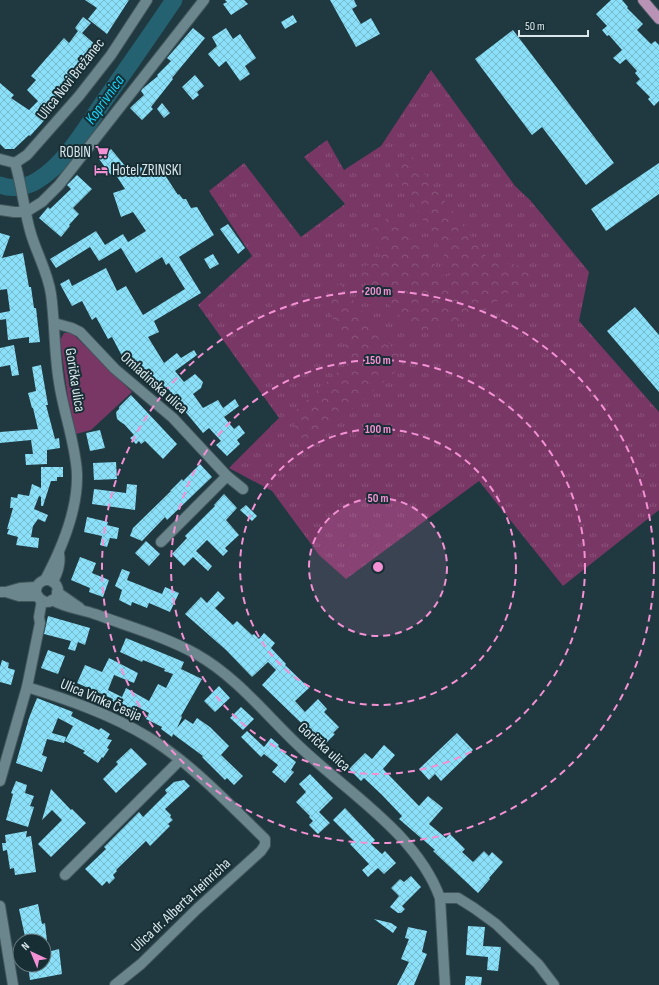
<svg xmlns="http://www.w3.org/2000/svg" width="659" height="985" viewBox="0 0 659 985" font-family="'Sofia Sans Condensed',sans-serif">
	<defs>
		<pattern id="grass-tufts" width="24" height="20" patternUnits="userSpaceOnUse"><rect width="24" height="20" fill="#793766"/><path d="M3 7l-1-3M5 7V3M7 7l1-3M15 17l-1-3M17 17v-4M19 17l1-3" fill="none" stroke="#8b547c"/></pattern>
		<pattern id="forest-crowns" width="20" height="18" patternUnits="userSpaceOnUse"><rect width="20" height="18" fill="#793766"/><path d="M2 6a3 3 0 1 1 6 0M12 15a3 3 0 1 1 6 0" fill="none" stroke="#8b547c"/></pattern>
		<pattern id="building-cross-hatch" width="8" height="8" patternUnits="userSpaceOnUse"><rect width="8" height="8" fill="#89e0f8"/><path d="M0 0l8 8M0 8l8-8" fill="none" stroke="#77bacc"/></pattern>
	</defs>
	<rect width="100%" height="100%" fill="#20383f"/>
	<polygon fill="url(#grass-tufts)" points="431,70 515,186 530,200 589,272 579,321 659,412 659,510 563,586 479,481 346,579 319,555 272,491 229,468 279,418 198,305 252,256 209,191 244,163 301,237 345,204 304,157 327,140 344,170 381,146"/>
	<g fill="url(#forest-crowns)">
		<polygon points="409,153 488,259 539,270 476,317 415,333 355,268 382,262 372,230 395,212 444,278 454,272 390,165"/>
		<polygon points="339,283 405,363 298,456 293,413 351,360 323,296"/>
	</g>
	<polygon fill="#793766" points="64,333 72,333 132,392 91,430 76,434 68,398 60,340"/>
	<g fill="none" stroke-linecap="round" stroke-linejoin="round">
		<path stroke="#246272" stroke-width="17" d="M0,185C11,190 28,187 38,180C66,163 86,127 104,101C128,67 151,34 174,0"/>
	</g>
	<g fill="url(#building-cross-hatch)">
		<polygon points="85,0 129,0 107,34 88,19 97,8"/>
		<polygon points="225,0 244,0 248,4 231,15 223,4 227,2"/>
		<polygon points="330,0 354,0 357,6 352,9 361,24 371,18 380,34 356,47"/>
		<polygon points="611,0 622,0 628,7 627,8 643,24 637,30 651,44 655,41 659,45 659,101 654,106 648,99 650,97 636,83 640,79 635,73 637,71 626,59 620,64 613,58 622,50 609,35 607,36 602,30 607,26 596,14"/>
		<polygon points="293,15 297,22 285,29 281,22"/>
		<polygon points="83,17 91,23 82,33 98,47 49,106 53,110 41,124 30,136 29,135 14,149 5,149 0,144 0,83 14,95 11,98 29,110 38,101 27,90 36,80 31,76 64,38 69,43 78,31 75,28"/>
		<polygon points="193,28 205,38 172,78 173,79 151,107 153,109 142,120 130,108 144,95 141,91 142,89 158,76 157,75 171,61 167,58"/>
		<polygon points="226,28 233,39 240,34 256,58 245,66 250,74 240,81 226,61 219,67 208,54 217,46 212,37"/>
		<polygon points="513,30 614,163 586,185 542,127 532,135 475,59"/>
		<polygon points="195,75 204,86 197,92 199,95 193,100 182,87"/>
		<polygon points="162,103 170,113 164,118 157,109"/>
		<polygon points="111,149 131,173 141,167 146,174 159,166 178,195 179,194 183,199 186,199 191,208 197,207 214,235 179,257 201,293 154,321 159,332 148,337 164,363 177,353 181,358 194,350 197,355 175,371 184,382 195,374 203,382 201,388 193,394 203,408 218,400 223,408 235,399 239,406 224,417 234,429 239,425 245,433 237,440 240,444 227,456 216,445 221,441 209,428 203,433 179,404 167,387 161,392 145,371 139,375 126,354 122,356 112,337 108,339 96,317 92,320 82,301 72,306 60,284 69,279 72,286 106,268 117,291 126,286 143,315 185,289 169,263 166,265 162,257 136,273 121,248 99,261 90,247 56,268 50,259 96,231 105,245 123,234 128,242 146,231 133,212 121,217 113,193 125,189 114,172 111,175 99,159"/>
		<polygon points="659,163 659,194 606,231 591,209"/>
		<polygon points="77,175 92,189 73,208 79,214 69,225 70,226 61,237 39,218 48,207 50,209 71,189 67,185"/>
		<polygon points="228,224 245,248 238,254 220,229"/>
		<polygon points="0,233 10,236 2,258 23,253 29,287 31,287 34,308 36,308 40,342 29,343 29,337 8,340 6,319 0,320 0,313 10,311 7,289 0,290"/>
		<polygon points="213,254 219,264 210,269 204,259"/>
		<polygon points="635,307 659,335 659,392 607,331"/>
		<polygon points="14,345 19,375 12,376 10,365 0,367 0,348"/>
		<polygon points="41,365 48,405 46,405 55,439 59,438 60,448 47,450 47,464 26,465 25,454 33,454 31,440 0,443 0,432 38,429 33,408 32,408 28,393 36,391 32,367"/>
		<polygon points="131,395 177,444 163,459 145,441 141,444 139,441 136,444 130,438 134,435 124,424 122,423 117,419 116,412 119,409 119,407"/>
		<polygon points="100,430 105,448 90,451 86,433"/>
		<polygon points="116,462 117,479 94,480 93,463"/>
		<polygon points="200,464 212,477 167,520 165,517 142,541 130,536 133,528 171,491 170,491 182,479 183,481"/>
		<polygon points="41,467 63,467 63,477 57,477 57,481 51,481 43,506 41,506 41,497 39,496 34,509 48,515 45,522 38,519 33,526 31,537 39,538 38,548 16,545 18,537 7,534 9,529 7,529 13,508 10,508 11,497 17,498 18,494 29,496 32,484 41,488"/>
		<polygon points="127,484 137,485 135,510 92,504 94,489 126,493"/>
		<polygon points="224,494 237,508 226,520 239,535 225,548 228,551 223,556 207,540 196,551 212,566 208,571 193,557 184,566 172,554 187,538 185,536 215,506 214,505"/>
		<polygon points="246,505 257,516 252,521 240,510"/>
		<polygon points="87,517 108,522 107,525 119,528 117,539 110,538 107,547 100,545 102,536 84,532"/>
		<polygon points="146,541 160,554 149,566 135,553"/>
		<polygon points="80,557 96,563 92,573 109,580 103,597 89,592 90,588 71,580"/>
		<polygon points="122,569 130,572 127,580 162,594 165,587 179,593 170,612 149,603 147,608 132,602 131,606 119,600 122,590 115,586"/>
		<polygon points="218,591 225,598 215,608 233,625 237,621 252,635 254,634 259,639 264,633 275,643 271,648 286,664 285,665 309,688 295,701 305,712 318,699 327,709 324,712 339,727 333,733 335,734 324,745 262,685 276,670 268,662 252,677 226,650 185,614 201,597 207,603"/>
		<polygon points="48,616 90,628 85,645 78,642 75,651 68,649 71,641 44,634"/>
		<polygon points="126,638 184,662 181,669 202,679 181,716 182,717 177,728 185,719 193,724 197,718 210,727 229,746 221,755 243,776 234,785 227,778 225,780 202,757 203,756 173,734 172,737 161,729 162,727 146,719 149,713 136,706 133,712 112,701 113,699 77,683 85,665 102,672 109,658 138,673 134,683 114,675 108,690 122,697 126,688 149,701 158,684 166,688 173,674 164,671 165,669 143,660 142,662 120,652"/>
		<polygon points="48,650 65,656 58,674 41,668"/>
		<polygon points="2,660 9,663 8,668 15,670 11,685 0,682 0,667"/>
		<polygon points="219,686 230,698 215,712 204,701"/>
		<polygon points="37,698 73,712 71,716 99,730 101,728 110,734 107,739 112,740 107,748 109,749 103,758 102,757 98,763 83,753 85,751 65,741 73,726 58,718 52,733 66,737 64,743 47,739 42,755 47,757 42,772 16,763 29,718"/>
		<polygon points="241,707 254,719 243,730 230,718"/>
		<polygon points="247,731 264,747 271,738 279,745 278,746 282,751 296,762 291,770 294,772 285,783 272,772 278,765 264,754 261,757 241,737"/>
		<polygon points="457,733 473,750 441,781 435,774 429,780 419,769"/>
		<polygon points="384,745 395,755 383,769 419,806 428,796 443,808 429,824 446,838 450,834 465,849 462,852 473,862 484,851 489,856 492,852 503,862 489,878 490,879 478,893 433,851 435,850 399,819 402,816 382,795 364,778 361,781 349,769 365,753 372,759"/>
		<polygon points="131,748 147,764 116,793 103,779 118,764 116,762"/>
		<polygon points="310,774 333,798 319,812 330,823 318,834 309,825 313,821 309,817 310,816 296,802 306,792 299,784"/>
		<polygon points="184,780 190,786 165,809 171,815 170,817 173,820 168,824 170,826 150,846 146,841 116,870 117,871 113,875 115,878 109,884 107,881 102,886 85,869 106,849 104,847 139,812 143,817 167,793 165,790 174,782"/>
		<polygon points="16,781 27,785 25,793 34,796 30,806 34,807 28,827 6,820 13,794 11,793"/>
		<polygon points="51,789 71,810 72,809 86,823 51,857 38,844 62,820 52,810 42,820"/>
		<polygon points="345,808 375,840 371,844 382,854 385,851 396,863 384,874 378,868 368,877 362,870 369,864 350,844 354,841 333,820"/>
		<polygon points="27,831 26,837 31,836 36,872 15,875 14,868 10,869 7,850 3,851 2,843 6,843 5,835"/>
		<polygon points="411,876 421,887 402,906 405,909 401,913 398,913 390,907 399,896 391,888 400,879 404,882"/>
		<polygon points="38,904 42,924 45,923 47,941 26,941 19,909"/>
		<polygon points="374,919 391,923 397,927 393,933"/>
		<polygon points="468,926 485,927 483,946 501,947 498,971 487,970 488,957 466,955"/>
		<polygon points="408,927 427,931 422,952 427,954 414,985 397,985 409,962 401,959 409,939 405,938"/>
		<polygon points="59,949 62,974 30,980 28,965 44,965 44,953"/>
		<polygon points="466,976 482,977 481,985 465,985"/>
	</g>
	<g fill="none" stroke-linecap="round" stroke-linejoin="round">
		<g stroke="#42575d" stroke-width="12">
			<g id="minor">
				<polyline points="0,159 15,163"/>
				<polyline points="0,210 14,212 26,212 42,202 59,185 204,0"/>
				<polyline points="54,323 72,328 80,332 115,369 173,418 227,476 243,489"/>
				<polyline points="161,542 227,476"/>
				<path d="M45,580C61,550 78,509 77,474C76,445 63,411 59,382C54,353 55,323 51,294C48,273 37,254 31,234C24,211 22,186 15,163L27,155L79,96L111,55L147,0"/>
				<circle cx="47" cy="591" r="11"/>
				<path d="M53,582C57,573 61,564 59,554"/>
				<polyline points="0,592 6,592 19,596 38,596"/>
				<polyline points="6,592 20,588 36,587"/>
				<polyline points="57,592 80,608"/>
				<path d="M52,600C66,608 80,609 95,614C127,626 166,637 196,654C237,677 266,715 299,746C347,792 417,834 440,898L445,985"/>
				<path d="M27,687C69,700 110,714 148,737C192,764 228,803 265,839V845L261,851L197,909L141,964L115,985"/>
				<polyline points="0,781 27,687 40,623 39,617 42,600"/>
				<polyline points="65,875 180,760"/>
				<polyline points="440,898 458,898 474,908 496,924 538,964 554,985"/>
				<polyline points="0,906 13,985"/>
			</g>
		</g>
		<g stroke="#42575d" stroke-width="12">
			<polyline id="major" points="643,0 659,19"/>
		</g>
		<use href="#minor" stroke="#6c868e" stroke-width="10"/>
		<use href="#major" stroke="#b993b6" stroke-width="10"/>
	</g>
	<circle cx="378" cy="567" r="69" fill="#f491d4" fill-opacity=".12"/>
	<g fill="none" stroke="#f491d4" stroke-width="2" stroke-dasharray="7 5">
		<circle cx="378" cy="567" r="69"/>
		<circle cx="378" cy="567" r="138"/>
		<circle cx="378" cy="567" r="207"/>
		<circle cx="378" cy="567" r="276"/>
	</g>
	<defs>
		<g id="supermarket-bare" transform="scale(1.08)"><path d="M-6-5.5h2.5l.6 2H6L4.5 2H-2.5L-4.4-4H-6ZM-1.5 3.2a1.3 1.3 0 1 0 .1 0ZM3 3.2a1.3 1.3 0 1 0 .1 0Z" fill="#f491d4" stroke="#162e34" stroke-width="2.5" paint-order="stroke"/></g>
		<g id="hotel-bare" transform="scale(1.08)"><path d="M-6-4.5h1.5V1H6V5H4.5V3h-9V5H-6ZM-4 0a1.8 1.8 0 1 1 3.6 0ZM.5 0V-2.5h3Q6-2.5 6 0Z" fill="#f491d4" stroke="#162e34" stroke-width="2.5" paint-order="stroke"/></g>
	</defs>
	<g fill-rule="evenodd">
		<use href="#supermarket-bare" x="102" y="152"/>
		<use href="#hotel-bare" x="101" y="170"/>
	</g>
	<g text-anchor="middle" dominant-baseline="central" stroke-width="4" stroke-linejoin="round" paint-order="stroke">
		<g font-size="15" fill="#dae8ec" stroke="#162e34">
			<text transform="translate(71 79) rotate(-52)">Ulica Novi Brežanec</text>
			<text transform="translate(75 380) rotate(81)">Gorička ulica</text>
			<text transform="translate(154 383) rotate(42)">Omladinska ulica</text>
			<text transform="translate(101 700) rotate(23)">Ulica Vinka Česija</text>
			<text transform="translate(324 747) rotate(42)">Gorička ulica</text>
			<text transform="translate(181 905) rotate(-43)">Ulica dr. Alberta Heinricha</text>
		</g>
		<g font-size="15" fill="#dae8ec" stroke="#162e34" text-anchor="end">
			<text x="91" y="152">ROBIN</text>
			<text x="112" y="170" text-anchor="start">Hotel ZRINSKI</text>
		</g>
		<g font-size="16" font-style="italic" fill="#14d4fb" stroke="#162e34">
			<text transform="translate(105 100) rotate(-55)">Koprivnica</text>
		</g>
	</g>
	<circle cx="378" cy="567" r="6" fill="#f491d4" stroke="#162e34" stroke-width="2"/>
	<g font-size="12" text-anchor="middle" font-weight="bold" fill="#f491d4" stroke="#162e34" stroke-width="4" stroke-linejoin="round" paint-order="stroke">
		<text x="378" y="295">200 m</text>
		<text x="378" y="364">150 m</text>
		<text x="378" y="433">100 m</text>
		<text x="378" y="502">50 m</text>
	</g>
	<g transform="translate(32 953) rotate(316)"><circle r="19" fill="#162e34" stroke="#64787e"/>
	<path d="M0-3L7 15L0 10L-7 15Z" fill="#f491d4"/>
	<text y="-6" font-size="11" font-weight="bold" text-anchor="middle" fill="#dae8ec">N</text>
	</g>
	<path d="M519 30v6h69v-6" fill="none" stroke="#dae8ec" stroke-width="2"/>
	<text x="525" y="30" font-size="12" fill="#dae8ec" stroke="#162e34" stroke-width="3" paint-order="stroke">50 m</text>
</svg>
